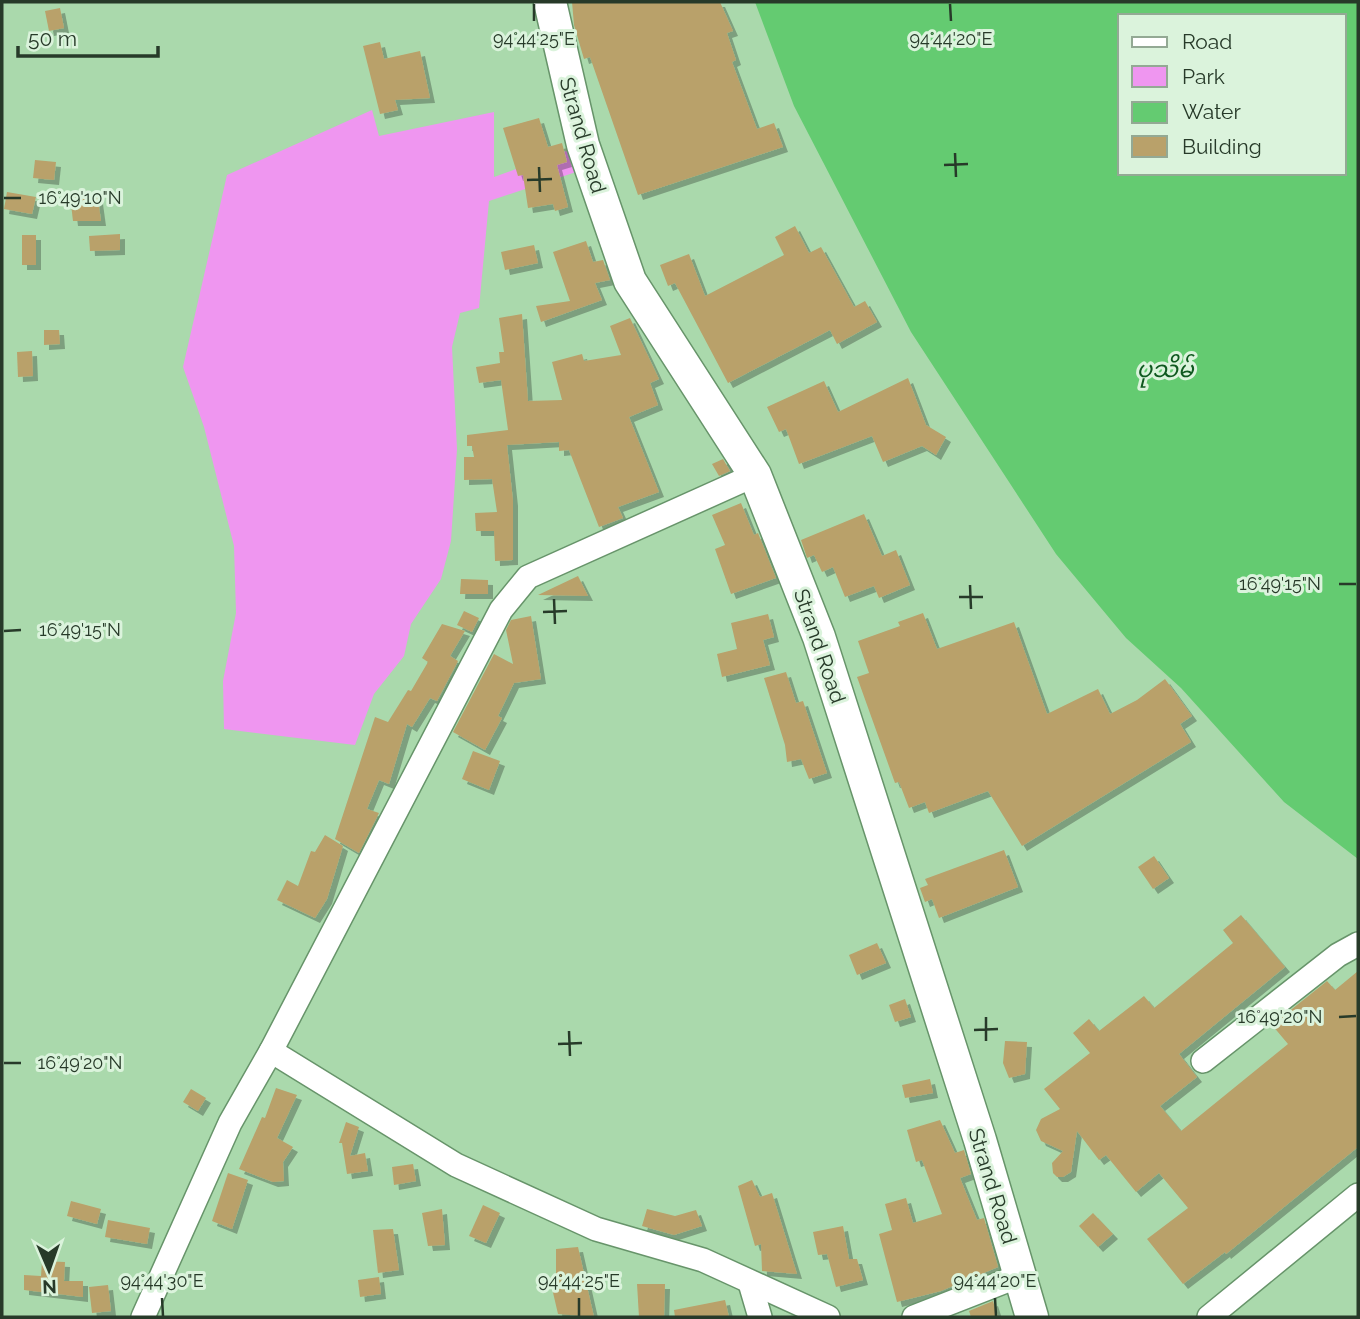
<svg xmlns="http://www.w3.org/2000/svg" width="1360" height="1319" viewBox="0 0 1360 1319" font-family="Raleway,'Noto Sans Myanmar',sans-serif">
	<defs>
		<filter id="shadow"><feDropShadow dx="5" dy="5" stdDeviation="0" flood-color="#0004"/></filter>
	</defs>
	<rect width="100%" height="100%" fill="#aad9ac"/>
	<polygon fill="#ef96f0" points="372,110 379,136 494,112 494,177 583,145 591,167 489,201 479,308 460,313 452,347 457,449 451,541 441,579 411,624 404,656 374,694 355,745 224,729 223,681 236,613 234,546 204,427 183,367 227,175"/>
	<path fill="#64cb71" fill-rule="evenodd" d="M755,2H1358V859L1284,802L1181,688L1126,638L1056,554L911,332L794,106ZM1120,16H1344V173H1120Z"/>
	<g fill="#b9a16a" filter="url(#shadow)">
		<polygon points="572,2 720,2 733,31 727,33 736,60 732,62 757,129 774,123 783,147 638,195 590,57 584,59 574,25"/>
		<polygon points="60,8 64,28 49,31 45,11"/>
		<polygon points="380,42 384,59 420,51 430,98 395,100 398,110 380,114 363,46"/>
		<polygon points="539,118 548,147 562,143 567,162 557,165 568,207 555,211 553,204 528,208 523,175 518,176 503,128"/>
		<polygon points="35,160 56,162 54,180 33,178"/>
		<polygon points="7,192 36,197 32,214 4,209"/>
		<polygon points="97,192 101,221 73,221 70,196"/>
		<polygon points="795,226 809,253 821,247 854,307 865,301 877,322 837,344 830,330 728,383 675,283 668,286 660,265 689,254 705,296 784,255 775,237"/>
		<polygon points="120,234 120,250 90,251 89,236"/>
		<rect x="22" y="235" width="14" height="30"/>
		<polygon points="586,241 593,262 603,260 610,280 595,283 602,300 541,322 536,306 570,301 553,252"/>
		<polygon points="534,245 538,263 505,270 501,252"/>
		<polygon points="522,314 528,401 562,400 552,362 582,354 584,361 621,355 610,326 630,318 659,379 650,383 658,405 629,417 659,492 618,507 623,518 599,527 569,450 559,451 559,442 507,445 513,501 513,560 495,561 494,531 476,531 475,513 497,512 492,479 464,480 464,457 474,457 472,446 467,446 467,435 508,430 501,380 479,383 476,367 500,363 499,352 504,352 499,318"/>
		<polygon points="44,330 59,330 60,344 44,345"/>
		<polygon points="32,351 33,376 18,377 17,352"/>
		<polygon points="908,378 926,425 946,437 936,455 922,446 883,462 872,436 799,464 786,429 779,432 767,407 824,381 838,412"/>
		<polygon points="723,459 730,471 719,476 712,464"/>
		<polygon points="741,503 754,535 758,533 776,578 731,594 715,549 725,545 712,515"/>
		<polygon points="864,514 882,556 896,550 910,585 879,598 874,586 845,597 833,567 822,572 814,555 807,558 801,540"/>
		<polygon points="578,576 588,596 538,595"/>
		<polygon points="461,579 488,580 488,594 460,594"/>
		<polygon points="464,611 479,618 472,632 457,625"/>
		<polygon points="923,613 937,649 1014,622 1047,714 1098,689 1110,714 1137,700 1165,679 1192,716 1180,724 1191,742 1022,846 988,791 929,813 925,802 909,808 899,782 895,783 857,677 869,673 858,641 900,626 898,622"/>
		<polygon points="768,614 774,637 763,640 770,665 722,677 717,654 737,649 731,623"/>
		<polygon points="531,616 541,679 514,683 498,716 502,718 485,750 453,732 494,654 513,664 506,630 511,620"/>
		<polygon points="442,624 465,631 450,656 458,661 437,701 430,698 412,727 407,724 389,784 379,780 367,809 379,813 359,853 335,839 375,717 388,722 408,690 411,691 428,662 422,658"/>
		<polygon points="786,672 796,703 803,701 827,773 809,779 801,759 787,762 785,745 764,678"/>
		<polygon points="473,751 500,761 489,790 462,779"/>
		<polygon points="325,835 343,846 327,899 315,918 277,900 287,880 298,886 311,851 315,852"/>
		<polygon points="1004,850 1018,887 939,918 932,899 925,902 920,888 928,885 925,879"/>
		<polygon points="1154,856 1169,878 1153,889 1138,867"/>
		<polygon points="1241,915 1285,967 1179,1054 1197,1077 1160,1106 1181,1131 1288,1044 1272,1025 1327,981 1335,990 1358,971 1358,1147 1226,1254 1225,1252 1183,1284 1147,1239 1188,1208 1159,1173 1136,1192 1106,1155 1099,1160 1077,1131 1071,1172 1063,1177 1057,1177 1053,1173 1052,1163 1063,1151 1041,1141 1036,1130 1041,1119 1060,1109 1044,1089 1090,1053 1073,1033 1089,1019 1099,1031 1144,996 1154,1008 1233,943 1223,930"/>
		<polygon points="877,943 886,963 857,975 849,955"/>
		<polygon points="905,999 911,1017 895,1022 889,1005"/>
		<polygon points="1005,1041 1027,1042 1025,1074 1009,1078 1003,1063"/>
		<polygon points="930,1079 933,1093 905,1098 902,1085"/>
		<polygon points="276,1088 297,1095 277,1138 293,1147 283,1162 284,1181 273,1182 239,1169 262,1117 265,1118"/>
		<polygon points="191,1089 206,1098 198,1111 183,1102"/>
		<polygon points="940,1120 955,1153 964,1150 971,1174 960,1178 977,1220 984,1218 998,1267 941,1291 897,1302 879,1234 892,1230 885,1204 906,1198 913,1223 942,1214 922,1160 916,1162 907,1130"/>
		<polygon points="346,1122 359,1127 350,1156 365,1153 368,1171 347,1174 342,1143 339,1143"/>
		<polygon points="413,1164 416,1181 394,1185 392,1167"/>
		<polygon points="228,1173 248,1180 232,1229 212,1221"/>
		<polygon points="752,1180 760,1197 772,1193 797,1274 762,1271 761,1244 755,1246 738,1186"/>
		<polygon points="71,1201 101,1209 97,1224 67,1216"/>
		<polygon points="483,1205 500,1213 486,1243 469,1236"/>
		<polygon points="442,1209 445,1245 428,1246 422,1213"/>
		<polygon points="647,1209 675,1216 696,1210 702,1226 674,1235 642,1226"/>
		<polygon points="1093,1213 1113,1234 1098,1247 1079,1226"/>
		<polygon points="108,1220 150,1228 147,1244 105,1237"/>
		<polygon points="843,1226 849,1259 857,1259 863,1280 836,1287 827,1254 818,1255 813,1232"/>
		<polygon points="393,1229 399,1270 378,1273 373,1230"/>
		<polygon points="578,1247 594,1317 558,1314 551,1284 556,1283 556,1249"/>
		<polygon points="42,1261 65,1262 64,1281 83,1281 83,1297 24,1290 24,1275 41,1276"/>
		<polygon points="379,1277 381,1294 360,1297 358,1280"/>
		<polygon points="637,1284 665,1284 664,1317 639,1317"/>
		<polygon points="108,1285 111,1311 92,1313 89,1287"/>
		<polygon points="725,1300 729,1317 675,1317 674,1310"/>
		<polygon points="993,1301 998,1317 971,1317 969,1311"/>
	</g>
	<g fill="none" stroke-linecap="round" stroke-linejoin="round">
		<g stroke="#67946a" stroke-width="26">
			<g id="minor">
				<polyline points="271,1051 456,1165 596,1229 703,1260 828,1317"/>
				<polyline points="1203,1061 1338,955 1358,944"/>
				<polyline points="750,1283 760,1317"/>
				<polyline points="143,1317 230,1123 271,1051 501,610 528,577 755,475"/>
				<polyline points="914,1317 1019,1276"/>
				<polyline points="1209,1317 1358,1195"/>
			</g>
		</g>
		<g stroke="#67946a" stroke-width="35">
			<polyline id="secondary" points="550,2 583,145 630,281 755,475 819,637 980,1140 1032,1317"/>
		</g>
		<use href="#minor" stroke="#fff" stroke-width="23"/>
		<use href="#secondary" stroke="#fff" stroke-width="32"/>
	</g>
	<path fill="none" stroke="#273a29" stroke-width="2.5" d="M534,4V21M950,4L951,21M955,153L956,177M944,165L968,164M539,167L540,192M527,180L552,179M4,198H21M1339,584H1356M970,585L971,609M959,597H983M554,599L555,624M543,612L567,611M4,631L21,630M986,1017V1041M1339,1017L1356,1016M974,1030L998,1029M569,1031L570,1056M558,1044L582,1043M4,1063H21M162,1298L163,1316M579,1298V1316M995,1298L996,1316"/>
	<g text-anchor="middle" dominant-baseline="central" stroke-width="6" stroke-linejoin="round" paint-order="stroke">
		<g font-size="21" fill="#273a29" stroke="#dbf3dc">
			<text transform="translate(583 135) rotate(74)">Strand Road</text>
			<text transform="translate(820 646) rotate(71)">Strand Road</text>
			<text transform="translate(993 1186) rotate(73)">Strand Road</text>
		</g>
		<g font-size="23" font-style="italic" fill="#0f591f" stroke="#dbf3dc">
			<text x="1165" y="368">ပုသိမ်</text>
		</g>
	</g>
	<g font-size="18" text-anchor="middle" fill="#273a29" stroke="#dbf3dc" stroke-width="6" stroke-linejoin="round" paint-order="stroke">
		<text x="534" y="45">94°44'25"E</text>
		<text x="951" y="45">94°44'20"E</text>
		<text x="80" y="204">16°49'10"N</text>
		<text x="1280" y="590">16°49'15"N</text>
		<text x="80" y="636">16°49'15"N</text>
		<text x="1280" y="1023">16°49'20"N</text>
		<text x="80" y="1069">16°49'20"N</text>
		<text x="162" y="1287">94°44'30"E</text>
		<text x="579" y="1287">94°44'25"E</text>
		<text x="995" y="1287">94°44'20"E</text>
	</g>
	<rect width="1360" height="1319" fill="none" stroke="#273a29" stroke-width="7"/>
	<rect x="1118" y="14" width="228" height="161" fill="#dbf3dc" stroke="#93a994" stroke-width="2"/>
	<rect x="1132" y="37" width="35" height="10" fill="#ffffff" stroke="#93a994" stroke-width="2"/>
	<text x="1182" y="49" font-size="21" fill="#273a29">Road</text>
	<rect x="1132" y="66" width="35" height="21" fill="#ef96f0" stroke="#93a994" stroke-width="2"/>
	<text x="1182" y="84" font-size="21" fill="#273a29">Park</text>
	<rect x="1132" y="102" width="35" height="21" fill="#64cb71" stroke="#93a994" stroke-width="2"/>
	<text x="1182" y="119" font-size="21" fill="#273a29">Water</text>
	<rect x="1132" y="136" width="35" height="21" fill="#b9a16a" stroke="#93a994" stroke-width="2"/>
	<text x="1182" y="154" font-size="21" fill="#273a29">Building</text>
	<g transform="translate(49 1270) rotate(178)" stroke="#dbf3dc" stroke-width="5" paint-order="stroke">
	<path d="M0-5L12 26L0 18L-12 26Z" fill="#273a29"/>
	<text y="-10" font-size="19" font-weight="bold" text-anchor="middle" fill="#273a29">N</text>
	</g>
	<path d="M18 46v10h140v-10" fill="none" stroke="#273a29" stroke-width="3.5"/>
	<text x="28" y="46" font-size="21" fill="#273a29" stroke="#dbf3dc" stroke-width="5" paint-order="stroke">50 m</text>
</svg>
